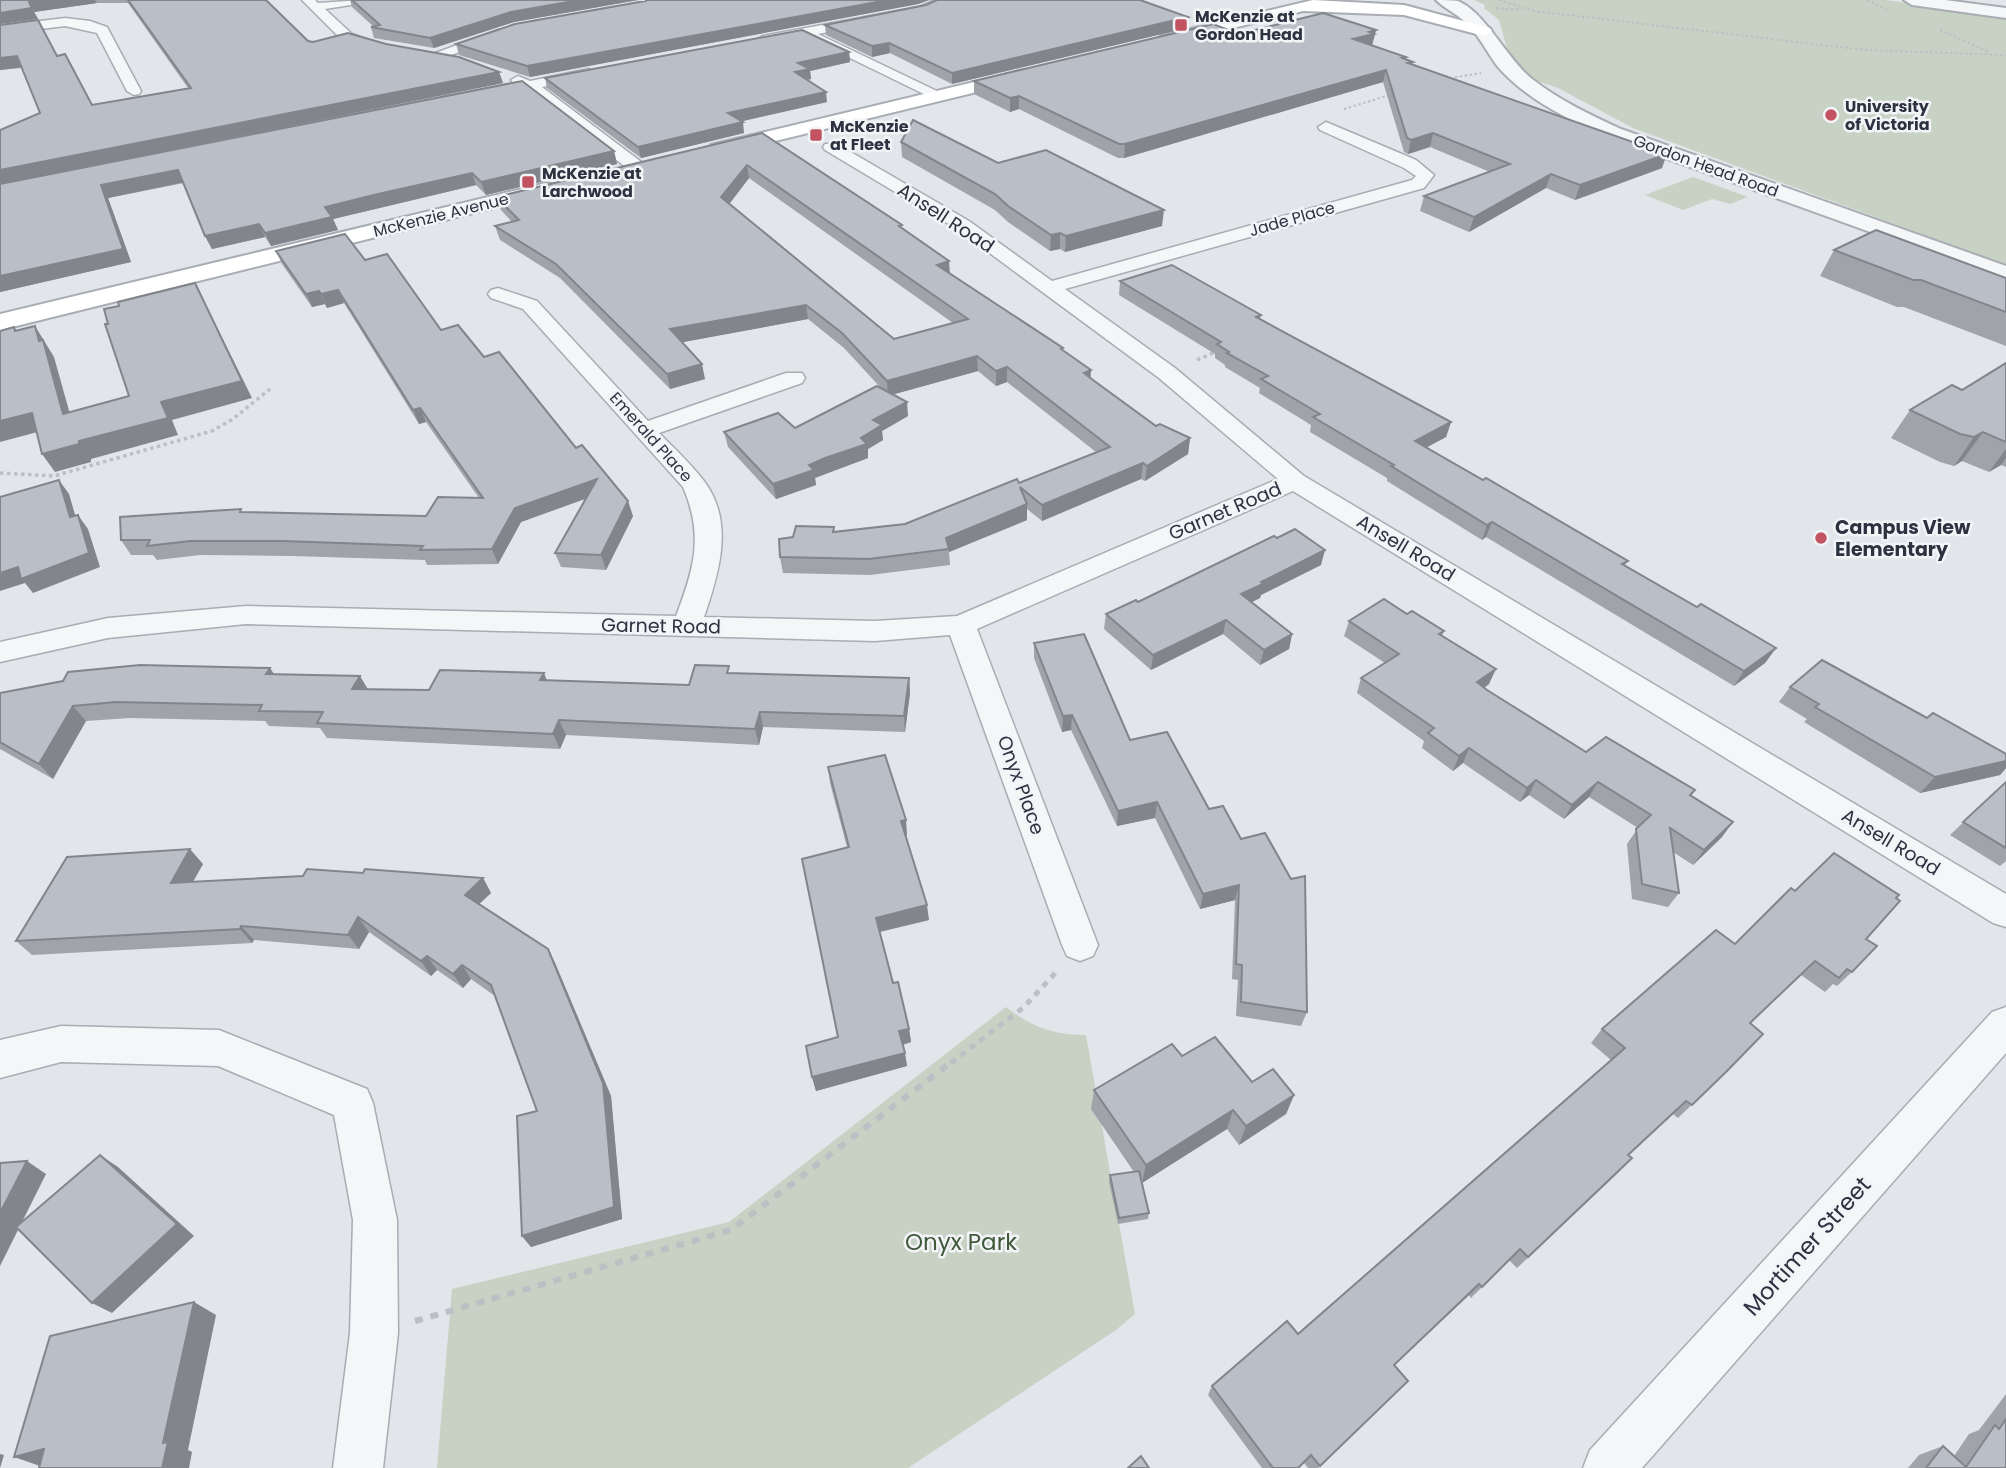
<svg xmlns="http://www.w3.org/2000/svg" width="2006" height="1468" viewBox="0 0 2006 1468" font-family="Poppins,sans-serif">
	<rect width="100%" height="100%" fill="#e2e5e9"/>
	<g fill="#c7d2c4">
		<polygon points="1474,0 1886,0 2006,18 2006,265 1633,128 1558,88 1537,81 1509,55 1499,20 1484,8 1485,5"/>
		<polygon points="1693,177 1748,197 1730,204 1712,199 1683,210 1645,195"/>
		<path d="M1006,1007C1032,1027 1053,1035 1086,1035L1135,1314L1116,1330L908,1468H437L452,1289L729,1222Z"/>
	</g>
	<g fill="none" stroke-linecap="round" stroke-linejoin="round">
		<g stroke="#a8acb3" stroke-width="3">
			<g id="minor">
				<polygon points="302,0 315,0 318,3 363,0 357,4 325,9 352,34 390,48 383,52 342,40"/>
				<polygon points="935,0 952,0 926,13 818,34 941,93 943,96 936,100 805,36 763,44 756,40 763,36 919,7"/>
				<polygon points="65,18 90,21 107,27 141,91 139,94 134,95 127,91 97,33 65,26 0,34 0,26"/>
				<polygon points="498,30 503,31 503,37 442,58 432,58 430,55"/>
				<polygon points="589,69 596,73 594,76 542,87 644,164 646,168 644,172 632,172 526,90 485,98 478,94 480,91 514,84 511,80 518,76 530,81"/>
				<path d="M1326,122L1416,160L1434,175L1424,188L1065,289L1175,368L1304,476L2006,894V927L1993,923L1293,491L977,629L1098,945L1093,956L1080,961L1067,956L1062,945L950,635L875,641L246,624L108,638L0,662V642L108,618L246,606L676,616C694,569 704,536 683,487L523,309L491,298L488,294L491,290L498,288L537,301L648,421L786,373H802L805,378L802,383L659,433C674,448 691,464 704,481C735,522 719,573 704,617L875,621L957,616L1278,479L1159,378L957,229L825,150L823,147L825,144H837L969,221L1052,281L1412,180L1416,176L1404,168L1320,130L1318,127Z"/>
				<polygon points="2006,1007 2006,1053 1642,1468 1583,1468 1590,1450 1992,1012"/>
				<polygon points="61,1026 219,1030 367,1089 373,1103 397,1220 398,1333 383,1468 333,1468 350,1333 353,1220 334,1115 218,1066 61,1062 0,1078 0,1040"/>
			</g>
		</g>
		<g stroke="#a8acb3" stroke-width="4">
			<g id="tertiary">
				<path d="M1436,0C1443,0 1451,0 1458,1C1486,13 1506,58 1532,79C1559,100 1590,115 1621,129L2006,266V281L1607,137C1568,119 1527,100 1498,67C1488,54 1481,39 1470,27C1460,15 1446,10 1436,0Z"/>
				<polygon points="1904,0 1945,0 2006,8 2006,18 1912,5"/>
			</g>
		</g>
		<g stroke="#a8acb3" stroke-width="4">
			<g id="secondary">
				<polygon points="1313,0 1404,5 1490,28 1492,31 1484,36 1404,15 1303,11 1167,44 1159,39 1161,36"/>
				<polygon points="1024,70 1033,75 1030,79 718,155 711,153 708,149 711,145"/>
				<polygon points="547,183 554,185 558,189 554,193 0,330 0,314"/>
			</g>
		</g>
		<g stroke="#bcbfc4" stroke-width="2" stroke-dasharray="2.5 2.5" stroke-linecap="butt">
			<polyline points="1499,0 1534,11 1865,50 2006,55"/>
			<polyline points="1867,0 1889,11"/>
			<polyline points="1496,8 1522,10"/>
			<polyline points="1940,30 1989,52"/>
			<polyline points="1445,79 1481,73"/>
			<polyline points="1344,109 1393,94"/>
		</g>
		<g stroke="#bcbfc4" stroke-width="3.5" stroke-dasharray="3.5 3.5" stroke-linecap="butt">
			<polyline points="1197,360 1218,351"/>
			<polyline points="0,473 54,476 212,431 233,419 270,389"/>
		</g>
		<polyline stroke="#bcbfc4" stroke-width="5" stroke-dasharray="6 6" stroke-linecap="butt" points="951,1063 1024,1007 1058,970"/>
		<polyline stroke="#bcbfc4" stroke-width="6" stroke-dasharray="8 8" stroke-linecap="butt" points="415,1321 731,1230 953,1061"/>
		<use href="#minor" fill="#f4f6f8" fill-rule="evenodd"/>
		<use href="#tertiary" fill="#f4f6f8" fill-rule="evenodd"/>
		<use href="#secondary" fill="#fff" fill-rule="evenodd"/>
	</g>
	<g fill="#a0a3aa" fill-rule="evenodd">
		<polygon points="0,0 266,0 308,41 313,42 348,33 386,44 459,57 499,72 503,83 39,177 522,81 614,151 617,164 486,195 476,185 384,207 333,219 338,230 271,246 265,237 212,249 205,236 184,183 108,198 131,262 0,292 0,130 40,113 22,68 0,70 0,25 38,20 57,56 65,54 92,105 188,88 128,3 97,3 34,12 38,19 0,24"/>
		<polygon points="350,0 638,0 514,22 434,48 374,38 371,27 374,27 352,7"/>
		<polygon points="647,0 929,0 918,4 530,77 459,55 456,44 645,1"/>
		<polygon points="926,5 1187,28 952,84 890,53 872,57 826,35 825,25"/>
		<polygon points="1376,30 1372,45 1406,57 1406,60 1412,65 1662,168 1575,200 1546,188 1469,232 1420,211 1424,196 1490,172 1430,147 1408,154 1404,152 1383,82 1124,158 1118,158 1019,109 1010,112 974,94 974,81 1239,34"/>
		<polygon points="849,52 850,62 810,71 811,79 807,80 827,102 741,121 744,133 641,158 547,88 545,78"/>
		<path d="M762,133L902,228L950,273L1063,351L1091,379L1156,426L1190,438L1188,454L1145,481L1141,479L1042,521L1027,509V520L949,552L950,565L870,575L783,573L780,557L835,532L905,524L1019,483L1096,452L1007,382L996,386L978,371L893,394L908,416L882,431L883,440L868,449V458L828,473L815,478L816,485L776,499L728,447L724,432L795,428L881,388L844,348L808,319L682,342L705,379L670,389L560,278L500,240L495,226L512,222L501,210L496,197ZM749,178L953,323L894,339L729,204Z"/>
		<polygon points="901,142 998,163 1162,226 1065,252 1060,249 1050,251 1008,222 995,210 902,157"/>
		<polygon points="1834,250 2006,278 2006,346 1904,307 1897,307 1820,276"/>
		<polygon points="276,251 365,260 441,330 484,357 576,448 633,516 606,570 561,567 555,553 585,499 521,522 498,564 427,565 425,560 291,556 200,555 157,560 153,555 131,555 121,540 243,512 426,516 479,498 426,422 419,424 344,303 327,308 325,304 312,307 282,264"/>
		<polygon points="1120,281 1261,315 1260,320 1451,422 1446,437 1426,447 1628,561 1625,565 1697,607 1776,648 1765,663 1734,686 1486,537 1482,540 1387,481 1387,478 1310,432 1311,425 1259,393 1260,388 1225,367 1225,365 1215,358 1215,354 1119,295"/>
		<polygon points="2006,363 2006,467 2001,465 1989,472 1962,461 1954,466 1940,462 1891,438 1910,410 1962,390"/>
		<polygon points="1277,538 1321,565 1261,595 1260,598 1252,602 1292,634 1289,649 1260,665 1223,634 1151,670 1104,629 1106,614 1138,602"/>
		<polygon points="1407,614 1444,631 1442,636 1489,684 1484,688 1586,752 1695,790 1691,796 1722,837 1693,865 1673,852 1679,893 1668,907 1632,899 1627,844 1638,828 1589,797 1564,819 1529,795 1520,802 1463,763 1453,771 1422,748 1424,741 1357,693 1361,678 1385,663 1344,636 1349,621"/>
		<polygon points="1034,643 1130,740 1167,732 1307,1012 1301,1026 1236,1016 1238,980 1232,979 1235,900 1200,909 1155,818 1117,826 1071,730 1062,732 1034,658"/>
		<polygon points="270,668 273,674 367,689 429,690 547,681 689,685 731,673 909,678 910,693 905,732 763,727 759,745 566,735 560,749 327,738 320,728 269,726 265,721 129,718 86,721 53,779 0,749 0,693"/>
		<polygon points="1790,687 1927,718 2006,754 2006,768 2000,775 1920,793 1804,722 1807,719 1779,702"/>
		<polygon points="828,767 907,835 906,835 929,920 880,932 893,983 909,1029 911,1042 903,1045 907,1066 816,1091 812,1077 838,1037 847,847 830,783"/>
		<polygon points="2006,782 2006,861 2000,866 1950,835"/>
		<polygon points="203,864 193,882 363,873 483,878 491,893 479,904 548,949 555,963 611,1096 622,1219 531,1247 522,1236 537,1111 495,996 471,979 463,988 437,970 431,976 369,932 359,949 254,940 252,943 32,955 16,941"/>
		<polygon points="1795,891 1896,898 1866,939 1852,972 1837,986 1833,984 1825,992 1801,975 1750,1023 1727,1071 1678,1118 1673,1114 1629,1155 1620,1171 1517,1268 1509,1260 1471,1298 1469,1295 1394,1365 1408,1381 1318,1468 1308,1468 1304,1463 1299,1468 1262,1468 1208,1395 1212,1386 1298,1334 1611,1060 1591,1043 1602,1029 1735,944"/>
		<polygon points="1182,1056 1252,1082 1294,1095 1286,1114 1239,1145 1227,1129 1142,1183 1149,1213 1148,1219 1118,1224 1109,1182 1110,1175 1134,1172 1091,1109 1094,1090"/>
		<polygon points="2006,1394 2006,1468 1908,1468 1919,1455 1943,1446 1954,1456 1969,1434 1979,1430"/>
	</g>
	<g fill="#82858b">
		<polygon points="42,0 95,0 97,3 34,12 29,2"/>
		<polygon points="580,0 638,0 514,22 434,48 430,38 511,12"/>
		<polygon points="888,0 929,0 918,4 530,77 527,66"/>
		<polygon points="32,8 38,19 0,24 0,13"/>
		<polygon points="1188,17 1187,28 952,84 952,73"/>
		<polygon points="1376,30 1372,46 1353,39 1369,32"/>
		<polygon points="889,43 890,53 872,57 872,46"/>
		<polygon points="849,52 850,62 810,71 811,79 797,82 795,72 798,63"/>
		<polygon points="17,56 23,67 0,70 0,58"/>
		<polygon points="1386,70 1383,82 1124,158 1125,144"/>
		<polygon points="499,72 503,83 0,184 0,170"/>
		<polygon points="826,92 827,102 730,124 728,113"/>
		<polygon points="1019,96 1019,109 1010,112 1010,98"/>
		<polygon points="743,122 744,133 641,158 638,147"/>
		<polygon points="1433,133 1430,147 1408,154 1411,140"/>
		<polygon points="614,151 617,164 486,195 481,182"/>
		<polygon points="1667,154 1662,168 1575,200 1580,185"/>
		<polygon points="747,165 749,178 724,211 721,197"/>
		<polygon points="178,170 185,182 108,198 131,262 0,292 0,276 101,185"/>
		<polygon points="472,173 476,185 333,219 338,230 271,246 265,233 325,207"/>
		<polygon points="1551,174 1546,188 1469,232 1474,217"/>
		<polygon points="1164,210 1162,226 1065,252 1066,236"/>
		<polygon points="259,224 265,237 212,249 205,236"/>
		<polygon points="1060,233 1060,249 1050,251 1051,235"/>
		<polygon points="949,261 950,275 937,265"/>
		<polygon points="195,283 252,398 172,420 178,435 91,459 91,462 55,472 42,454 161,402"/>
		<polygon points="338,290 344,303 327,308 321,294"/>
		<polygon points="319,291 325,304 312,307 306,294"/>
		<polygon points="806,305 808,319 673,344 670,329"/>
		<polygon points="35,326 54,357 75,432 63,414"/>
		<polygon points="977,356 978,371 888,396 887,381"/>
		<polygon points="702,364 705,379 670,389 667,374"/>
		<polygon points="1007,367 1007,382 996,386 996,371"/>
		<polygon points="1091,370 1090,385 1084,373"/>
		<polygon points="907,402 908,416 882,431 883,440 868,449 868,458 828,473 815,478 816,485 776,499 773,484 861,438 873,420"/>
		<polygon points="420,408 426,422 419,424 413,410"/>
		<polygon points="32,413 45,430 0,442 0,421"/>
		<polygon points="1451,422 1446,437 1411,456 1415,441"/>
		<polygon points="1983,432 1962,461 1954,466 1974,437"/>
		<polygon points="1190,438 1188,454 1145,481 1147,466"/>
		<polygon points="2006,449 2006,458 2001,465 1989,472"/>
		<polygon points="1143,463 1141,479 1042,521 1042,505"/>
		<polygon points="597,479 601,493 521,522 498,564 492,549 515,508"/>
		<polygon points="59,480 69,494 80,532 70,517"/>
		<polygon points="628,501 633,516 606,570 601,555"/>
		<polygon points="1027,504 1027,520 949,552 946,538"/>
		<polygon points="78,515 88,529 100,567 33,593 25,583 0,591 0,573"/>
		<polygon points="1492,522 1486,537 1482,540 1487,525"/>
		<polygon points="1325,550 1321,565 1261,595 1260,598 1238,609 1241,594 1261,582"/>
		<polygon points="1226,620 1223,634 1151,670 1153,655"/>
		<polygon points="1292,634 1289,649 1260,665 1264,650"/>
		<polygon points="1776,648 1765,663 1734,686 1744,671"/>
		<polygon points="270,668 280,683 266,674"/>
		<polygon points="1496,669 1489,684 1471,697 1477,682"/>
		<polygon points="544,673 550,688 540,680"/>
		<polygon points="360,676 369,691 352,689"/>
		<polygon points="909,678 910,693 905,732 904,716"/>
		<polygon points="73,706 86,721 53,779 39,764"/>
		<polygon points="760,712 763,727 759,745 755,729"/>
		<polygon points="1072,715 1071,730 1062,732 1063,716"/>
		<polygon points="559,720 566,735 560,749 553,734"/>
		<polygon points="1469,748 1463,763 1453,771 1459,756"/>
		<polygon points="2006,761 2006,768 2000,775 1920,793 1935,777"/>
		<polygon points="1536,780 1529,795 1520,802 1527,788"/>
		<polygon points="1598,782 1589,797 1564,819 1572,805"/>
		<polygon points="1157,802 1155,818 1117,826 1118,811"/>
		<polygon points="906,820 907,835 903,836 901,821"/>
		<polygon points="1733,822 1722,837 1693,865 1704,850"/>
		<polygon points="190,849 203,864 184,897 171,883"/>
		<polygon points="483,878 491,893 474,909 465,895"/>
		<polygon points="1239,885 1235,900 1200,909 1203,894"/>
		<polygon points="927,905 929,920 878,932 876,918"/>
		<polygon points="358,917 369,932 359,949 348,935"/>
		<polygon points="241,926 254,940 252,943 240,929"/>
		<polygon points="548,949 555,963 611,1096 622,1219 531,1247 522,1236 614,1207"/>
		<polygon points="427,956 437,970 431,976 421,961"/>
		<polygon points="462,965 471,979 463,988 453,974"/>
		<polygon points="909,1029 911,1042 901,1045 899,1031"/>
		<polygon points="905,1053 907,1066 816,1091 812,1077"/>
		<polygon points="1294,1095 1286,1114 1239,1145 1246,1126"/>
		<polygon points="1233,1110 1227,1129 1142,1183 1146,1165"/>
		<polygon points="100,1155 118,1167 194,1236 112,1313 92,1303"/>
		<polygon points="27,1161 46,1174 0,1266 0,1213"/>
		<polygon points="1479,1284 1469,1295 1385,1374 1394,1365"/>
		<polygon points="194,1302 216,1315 188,1450 192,1452 189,1468 162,1468 163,1443"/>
		<polygon points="44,1449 43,1467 14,1457"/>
		<polygon points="0,1454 4,1455 0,1468"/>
	</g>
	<g fill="#babec6" stroke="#82858b" stroke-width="2" fill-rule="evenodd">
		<polygon points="0,0 42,0 29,2 32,8 0,13"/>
		<polygon points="128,0 266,0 308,41 313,42 348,33 386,44 459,57 499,72 0,170 0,130 40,113 17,56 0,58 0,25 38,20 57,56 65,54 92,105 191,88"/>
		<polygon points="352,0 580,0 511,12 430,38 371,27 380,25"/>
		<polygon points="647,0 888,0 527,66 456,44 515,24 645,1"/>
		<polygon points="937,0 1140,0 1188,17 952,73 889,43 872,46 825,25 926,5"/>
		<polygon points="1323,13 1376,30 1369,32 1374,34 1353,39 1406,57 1402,58 1413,62 1408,63 1667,154 1580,185 1551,174 1474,217 1424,196 1510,164 1433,133 1411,140 1407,138 1386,70 1125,144 1119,144 1019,96 1010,98 974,81 1213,24 1239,34"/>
		<polygon points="802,30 849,52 798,63 810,69 795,72 826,92 728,113 743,122 638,147 545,78"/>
		<polygon points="522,81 614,151 481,182 472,173 378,194 325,207 332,217 265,233 259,224 205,236 178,170 101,185 123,249 0,276 0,184"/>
		<polygon points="913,120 998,163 1046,150 1164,210 1066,236 1060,233 1051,235 1008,206 995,194 901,142"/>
		<path d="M762,133L902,225L899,226L949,261L937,265L1063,348L1061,349L1091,370L1084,373L1093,380L1156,426L1160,424L1190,438L1147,466L1143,463L1042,505L1020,487L1027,504L946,538L949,549L869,559L780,557L779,539L793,537L796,526L834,527L833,532L905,524L1017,479L1019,483L1110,447L1007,367L996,371L977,356L887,381L842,333L806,305L670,329L702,364L667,374L556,264L495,226L519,220L496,197ZM747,165L968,319L894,339L721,197Z"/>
		<polygon points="1876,230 2006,278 2006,312 1921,280 1913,280 1834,250"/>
		<polygon points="345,234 365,260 387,254 441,330 458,325 484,357 499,352 576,448 582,445 628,501 601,555 555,553 597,479 515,508 492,549 420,550 423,546 283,541 190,541 147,546 150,540 121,540 120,517 241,509 240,512 426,516 438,497 483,498 420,408 413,410 338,290 321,294 319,291 306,294 276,251"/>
		<polygon points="1172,265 1261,315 1256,317 1451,422 1415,441 1483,480 1486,478 1628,561 1622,564 1697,607 1701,604 1776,648 1744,671 1492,522 1487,525 1391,466 1394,465 1313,417 1320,414 1261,379 1268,376 1227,353 1229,352 1217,344 1221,342 1120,281"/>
		<polygon points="195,283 242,381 161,402 168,418 79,441 79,444 42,454 32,413 0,421 0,331 14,327 15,331 35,326 39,341 43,340 63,414 129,396 105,324 108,324 104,309 119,306 118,302"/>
		<polygon points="2006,363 2006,442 1983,432 1974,437 1960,434 1910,410 1952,385 1962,390"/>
		<polygon points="877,386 907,402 873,420 882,425 861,438 867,444 825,458 809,465 814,470 773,484 724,432 778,413 795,428"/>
		<polygon points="59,480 70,517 78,515 89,553 21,579 18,567 0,573 0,497"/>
		<polygon points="1295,529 1325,550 1261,582 1263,584 1241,594 1292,634 1264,650 1226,620 1153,655 1106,614 1136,600 1138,602 1274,536 1277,538"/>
		<polygon points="1384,599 1407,614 1412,611 1444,631 1439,634 1496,669 1477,682 1487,690 1586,752 1606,737 1695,790 1690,795 1733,822 1704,850 1670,828 1679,893 1642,884 1636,829 1651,815 1598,782 1572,805 1536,780 1527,788 1469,748 1459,756 1428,733 1434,728 1361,678 1399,654 1349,621"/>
		<polygon points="1084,634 1130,740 1167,732 1209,809 1223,806 1241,839 1265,833 1291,879 1305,876 1307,1012 1241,1002 1242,965 1236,964 1239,885 1203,894 1157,802 1118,811 1072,715 1063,716 1034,643"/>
		<polygon points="1822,660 1927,718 1933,713 2006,754 2006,761 1935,777 1815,707 1819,704 1790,687"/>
		<polygon points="140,665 270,668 266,674 360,676 352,689 429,690 440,670 544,673 540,680 689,685 695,665 729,666 727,673 909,678 904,716 760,712 755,729 559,720 553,734 317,723 323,712 259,711 262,705 116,702 73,706 39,764 0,742 0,693 63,681 68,672"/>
		<polygon points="885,755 906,820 901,821 927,905 876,918 893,983 898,982 909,1029 899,1031 905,1053 812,1077 806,1046 838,1037 802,859 849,847 828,767"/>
		<polygon points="2006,782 2006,848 1963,822"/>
		<polygon points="190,849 171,883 303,876 307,869 363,873 365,869 483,878 465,895 548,949 603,1083 614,1207 522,1236 517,1116 537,1111 491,985 462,965 453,974 427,956 421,961 358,917 348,935 241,926 240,929 16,941 67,857"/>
		<polygon points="1834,853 1899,895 1896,898 1900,901 1866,939 1877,946 1852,972 1847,969 1839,978 1815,961 1750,1023 1763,1034 1727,1071 1692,1105 1686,1101 1628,1155 1632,1158 1528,1257 1520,1249 1482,1287 1479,1284 1394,1365 1408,1381 1320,1466 1311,1455 1298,1468 1273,1468 1212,1386 1287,1321 1298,1334 1625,1048 1602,1029 1716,930 1735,944 1791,888 1795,891"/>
		<polygon points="1215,1037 1252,1082 1273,1069 1294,1095 1246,1126 1233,1110 1146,1165 1094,1090 1172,1044 1182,1056"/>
		<polygon points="100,1155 177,1224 92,1303 16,1227"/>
		<polygon points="27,1161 0,1213 0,1163"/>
		<polygon points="1139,1171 1149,1213 1119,1218 1110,1175"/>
		<polygon points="194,1302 163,1443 168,1442 162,1468 39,1468 44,1449 14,1457 50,1336"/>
		<polygon points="2006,1419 2006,1468 1926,1468 1943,1446 1966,1467 1995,1425 1999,1429"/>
		<polygon points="1141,1456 1149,1468 1128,1468"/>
	</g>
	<g fill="#c35360" stroke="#f2f4f7" stroke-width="2.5">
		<rect x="1174" y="18" width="14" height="14" rx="3.5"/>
		<circle cx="1831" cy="115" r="7"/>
		<rect x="809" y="128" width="14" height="14" rx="3.5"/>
		<rect x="521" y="175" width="14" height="14" rx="3.5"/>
		<circle cx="1821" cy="538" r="7"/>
	</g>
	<g text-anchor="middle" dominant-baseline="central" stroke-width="5" stroke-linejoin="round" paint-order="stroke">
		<g font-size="16" font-weight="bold" fill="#2c3240" stroke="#f2f4f7" text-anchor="start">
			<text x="1195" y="16">McKenzie at<tspan x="1195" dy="18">Gordon Head</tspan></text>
			<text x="1845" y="106">University<tspan x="1845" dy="18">of Victoria</tspan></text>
			<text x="830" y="126">McKenzie<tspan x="830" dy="18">at Fleet</tspan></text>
			<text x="542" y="173">McKenzie at<tspan x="542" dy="18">Larchwood</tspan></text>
		</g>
		<g font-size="16" fill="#2c3240" stroke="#f2f4f7">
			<text transform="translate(1706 166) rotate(20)">Gordon Head Road</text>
			<text transform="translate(441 215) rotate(-14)">McKenzie Avenue</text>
			<text transform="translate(1292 219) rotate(-16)">Jade Place</text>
			<text transform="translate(651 437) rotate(48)">Emerald Place</text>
		</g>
		<g font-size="19" fill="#2c3240" stroke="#f2f4f7">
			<text transform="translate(946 218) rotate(33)">Ansell Road</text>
			<text transform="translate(1225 511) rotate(-23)">Garnet Road</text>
			<text transform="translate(1406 548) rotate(31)">Ansell Road</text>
			<text transform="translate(661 626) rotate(1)">Garnet Road</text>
			<text transform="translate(1021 785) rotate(70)">Onyx Place</text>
			<text transform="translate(1891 842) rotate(31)">Ansell Road</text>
		</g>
		<g font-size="19" font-weight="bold" fill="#2c3240" stroke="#f2f4f7" text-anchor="start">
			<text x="1835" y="527">Campus View<tspan x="1835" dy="22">Elementary</tspan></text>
		</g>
		<g font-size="23" fill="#3f5a3a" stroke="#f2f4f7">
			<text x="961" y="1242">Onyx Park</text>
		</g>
		<g font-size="23" fill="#2c3240" stroke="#f2f4f7">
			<text transform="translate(1807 1246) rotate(-48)">Mortimer Street</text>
		</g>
	</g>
</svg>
